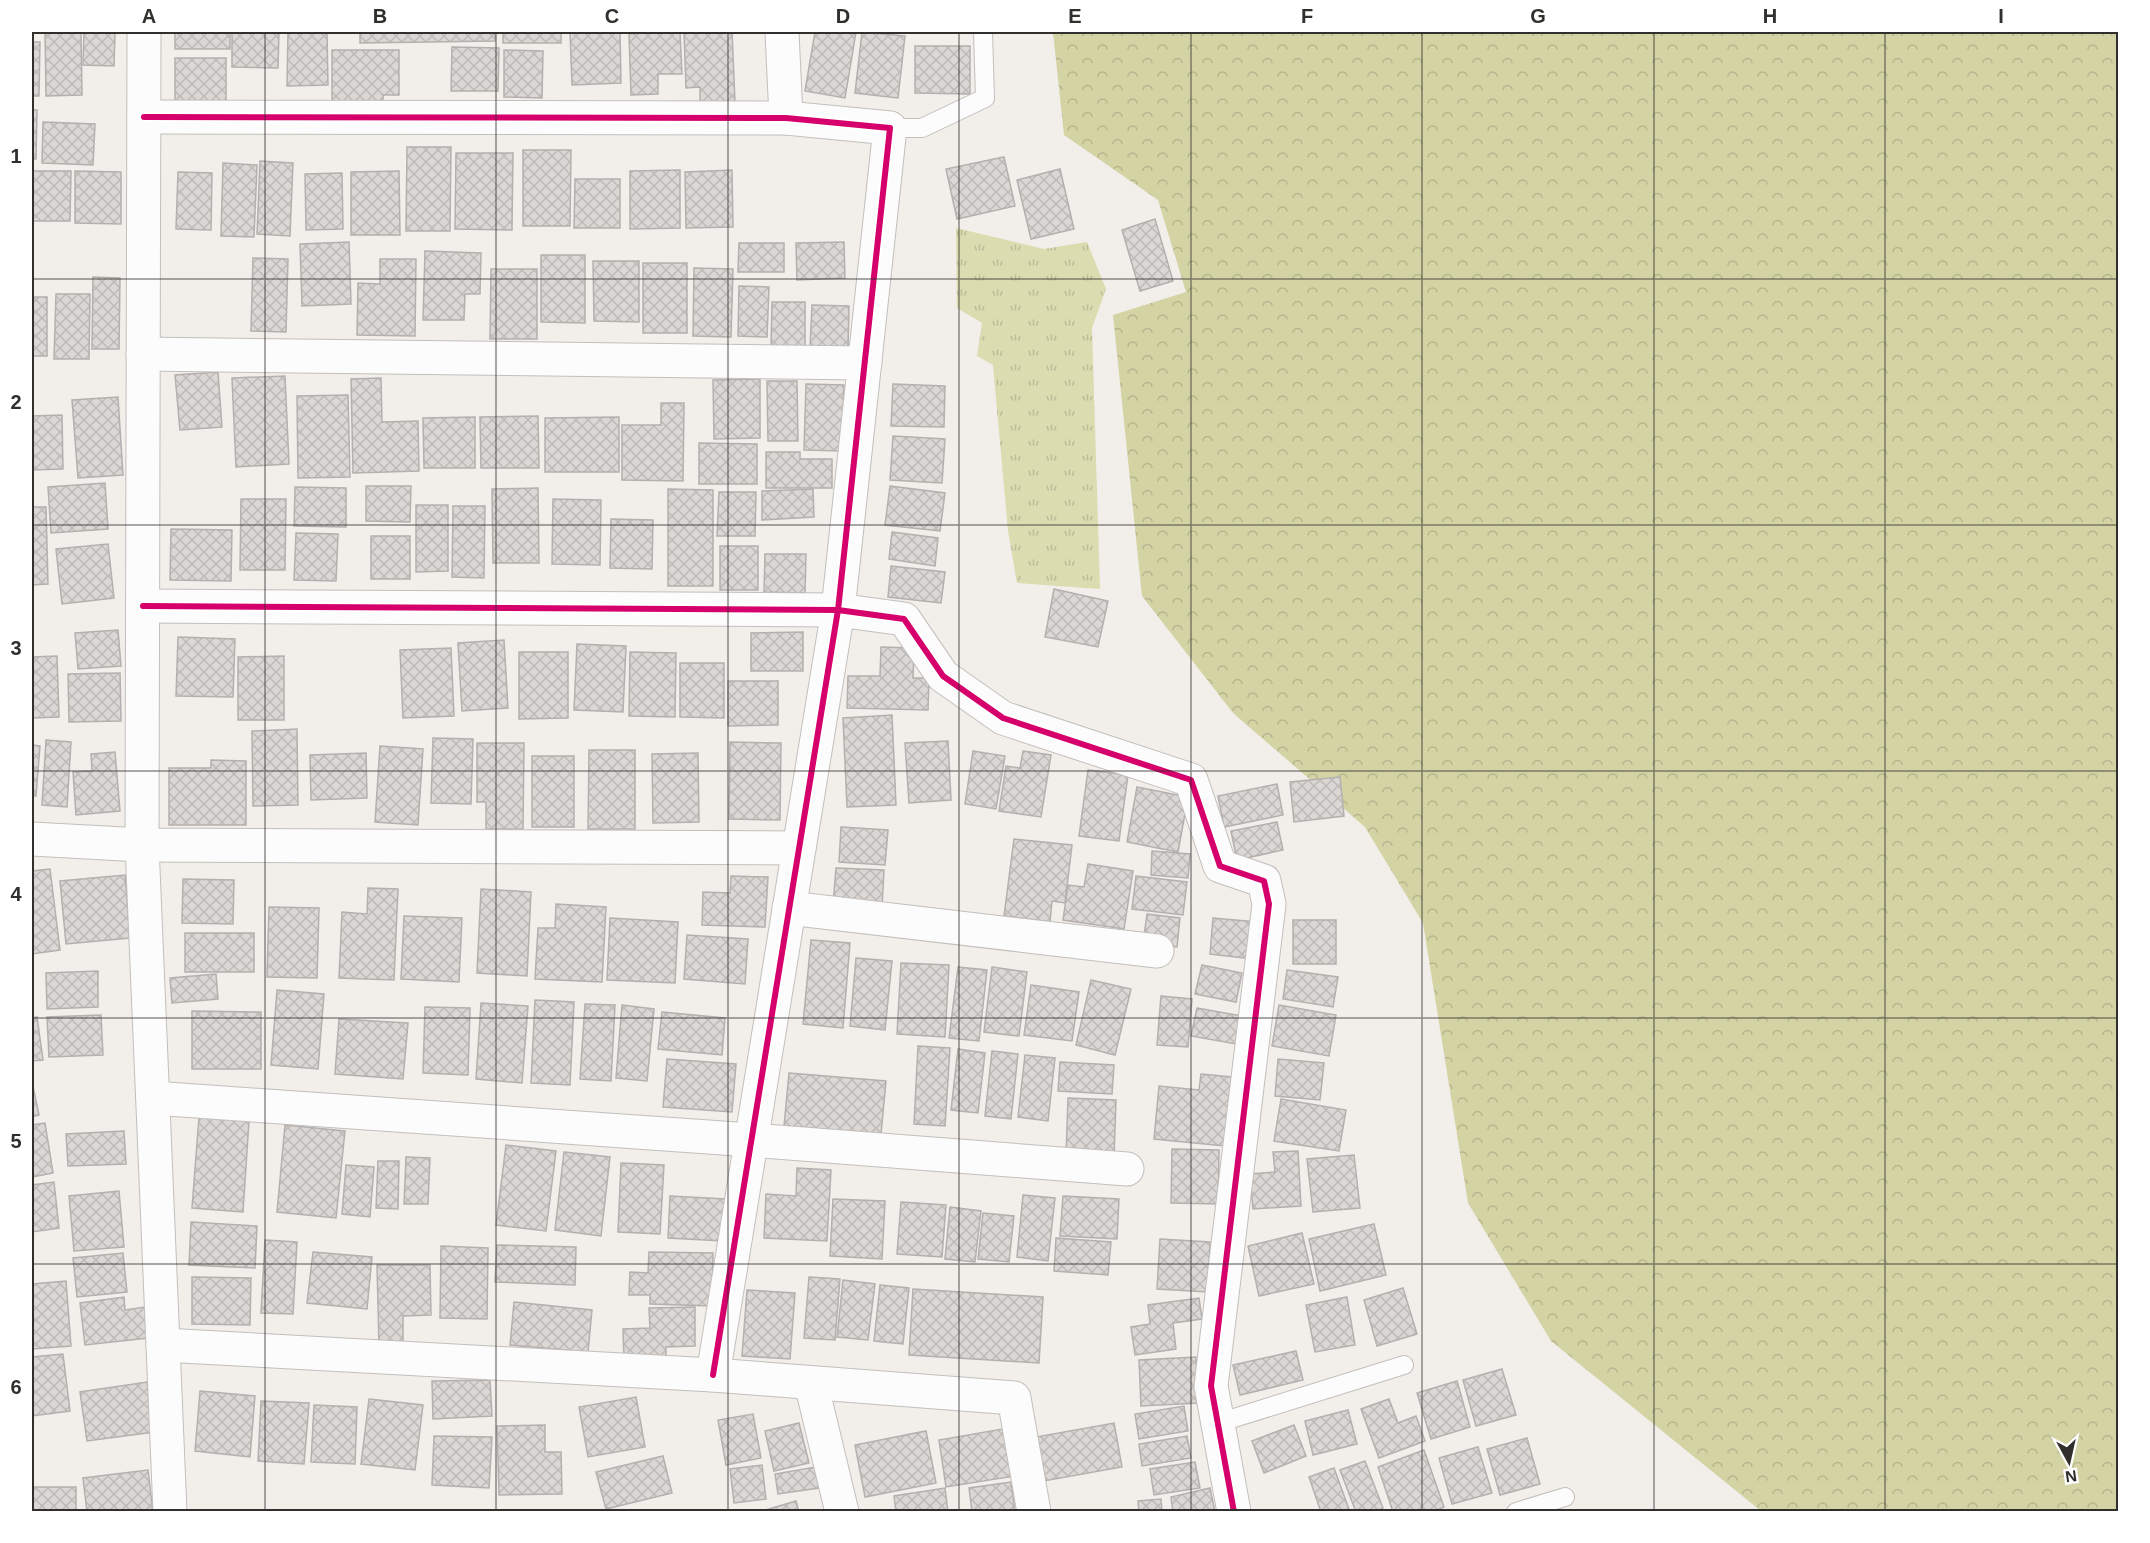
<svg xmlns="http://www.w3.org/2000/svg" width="2150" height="1543" viewBox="0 0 2150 1543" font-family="Helvetica,sans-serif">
	<defs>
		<pattern id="forest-crowns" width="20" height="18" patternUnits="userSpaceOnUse" patternTransform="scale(1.5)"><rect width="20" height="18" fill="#d3d3a4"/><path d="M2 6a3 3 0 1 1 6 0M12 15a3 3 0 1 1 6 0" fill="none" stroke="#b6b58d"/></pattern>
		<pattern id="park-tufts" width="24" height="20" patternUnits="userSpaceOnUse" patternTransform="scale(1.5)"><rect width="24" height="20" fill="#dbdcb0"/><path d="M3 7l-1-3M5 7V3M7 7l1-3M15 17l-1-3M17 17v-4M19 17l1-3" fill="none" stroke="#bcbd98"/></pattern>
		<pattern id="building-cross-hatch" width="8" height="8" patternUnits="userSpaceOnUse" patternTransform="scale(1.5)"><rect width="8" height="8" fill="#dad7d5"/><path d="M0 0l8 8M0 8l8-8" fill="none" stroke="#bcb9b7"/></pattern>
	</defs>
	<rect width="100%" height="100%" fill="#f2eeea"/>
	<polygon fill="url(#forest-crowns)" points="1053,32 2118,32 2118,1511 1761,1511 1551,1341 1468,1203 1423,923 1365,827 1233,713 1142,596 1113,315 1186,292 1158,200 1064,135"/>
	<polygon fill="url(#park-tufts)" points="956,228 1044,249 1087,242 1106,289 1092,328 1100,589 1017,583 1008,531 993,365 977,356 982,323 957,308"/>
	<g fill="url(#building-cross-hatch)" stroke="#b3b0af" stroke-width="1.5">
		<polygon points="45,32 81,32 82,95 46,96"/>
		<polygon points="84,32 115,32 114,66 83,65"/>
		<rect x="175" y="32" width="55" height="17"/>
		<polygon points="232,32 279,32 278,68 232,67"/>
		<polygon points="288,32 327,32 328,85 287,86"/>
		<polygon points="360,32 495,32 495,41 360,43"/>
		<rect x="503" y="32" width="58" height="11"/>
		<polygon points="570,32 620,32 621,83 572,85"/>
		<polygon points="654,32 680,32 682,74 658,74 658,94 631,95 629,34"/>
		<polygon points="684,32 732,32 735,102 700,104 700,87 686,88"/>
		<polygon points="815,32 856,32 845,98 805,91"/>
		<polygon points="862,32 905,36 898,98 855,93"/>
		<polygon points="32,42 40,42 39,96 32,96"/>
		<polygon points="915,46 970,46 970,94 915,93"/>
		<polygon points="452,47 499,48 498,91 451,91"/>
		<polygon points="332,50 399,50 399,95 383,95 383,104 332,105"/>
		<polygon points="504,50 543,51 542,98 504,97"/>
		<rect x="175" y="58" width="51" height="45"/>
		<polygon points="32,110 37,110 36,159 32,159"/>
		<polygon points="43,122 95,124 93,165 42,163"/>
		<polygon points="407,147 451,147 450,231 406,231"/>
		<polygon points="523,150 571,150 570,226 523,226"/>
		<polygon points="456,153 513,153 512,230 455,229"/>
		<polygon points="1004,157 1015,206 957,219 946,169"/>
		<polygon points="260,161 293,163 290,236 257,234"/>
		<polygon points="223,163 257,165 254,237 221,236"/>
		<polygon points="1060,169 1074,229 1031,239 1017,180"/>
		<polygon points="680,170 680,228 630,229 630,171"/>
		<polygon points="732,170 733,227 686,228 685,172"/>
		<polygon points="32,171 71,171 70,221 32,221"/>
		<polygon points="75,171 121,172 121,224 75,223"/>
		<polygon points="399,171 400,235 351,235 351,172"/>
		<polygon points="178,172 212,173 211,230 176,229"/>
		<polygon points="342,173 343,229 306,230 305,174"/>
		<polygon points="575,179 620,179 620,228 574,228"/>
		<polygon points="1155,219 1173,281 1140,291 1122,230"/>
		<polygon points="349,242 351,304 302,306 300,244"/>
		<polygon points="844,242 845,278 797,280 796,243"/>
		<polygon points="739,243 784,243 784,272 738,272"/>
		<polygon points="425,251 481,253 480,294 465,294 464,320 423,320"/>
		<polygon points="541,255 585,255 585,323 541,322"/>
		<polygon points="253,258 288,259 286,332 251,331"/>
		<polygon points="380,259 416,259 415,336 357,335 358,283 380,284"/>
		<polygon points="593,261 639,261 639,322 594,321"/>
		<rect x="643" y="263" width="44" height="70"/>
		<polygon points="694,268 733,269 731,337 693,336"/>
		<polygon points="491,269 537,269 537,339 490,339"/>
		<polygon points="93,277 120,278 119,349 92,349"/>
		<polygon points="739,286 769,287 767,337 738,336"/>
		<polygon points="56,294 90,294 89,359 54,359"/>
		<rect x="32" y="297" width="15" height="59"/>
		<polygon points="772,302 805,302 805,349 771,348"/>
		<polygon points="812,305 849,306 848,349 810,348"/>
		<polygon points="218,372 222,427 180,430 175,375"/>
		<polygon points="285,376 289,464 236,467 232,378"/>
		<polygon points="381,378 382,422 418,421 419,471 353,473 351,379"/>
		<polygon points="760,379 760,438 714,439 713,380"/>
		<polygon points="767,381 797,381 798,441 768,441"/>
		<polygon points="806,384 844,385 842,451 804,450"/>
		<polygon points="893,384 945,386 944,427 891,426"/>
		<polygon points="348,395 350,477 298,478 297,396"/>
		<polygon points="118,397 123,475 78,478 72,400"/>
		<polygon points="661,403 684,403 683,481 622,480 622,425 661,425"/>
		<polygon points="62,415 63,469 32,470 32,416"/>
		<polygon points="538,416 539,468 481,468 480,417"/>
		<polygon points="475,417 475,468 424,468 423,418"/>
		<polygon points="619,417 619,472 545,472 545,418"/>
		<polygon points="893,436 945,439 942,483 890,480"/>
		<polygon points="699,443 757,444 757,484 699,484"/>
		<polygon points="766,452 800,452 800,459 832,459 832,488 766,488"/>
		<polygon points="105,483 108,529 51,533 48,487"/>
		<polygon points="366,486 411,486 410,522 366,521"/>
		<polygon points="890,486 945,493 940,531 885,525"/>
		<polygon points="295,487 346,488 346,527 294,526"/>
		<polygon points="538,488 539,563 493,563 492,489"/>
		<polygon points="668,489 713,490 713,586 668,586"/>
		<polygon points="813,489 814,517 762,520 762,491"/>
		<polygon points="719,492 756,492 755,536 717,536"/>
		<polygon points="241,499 286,499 285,570 240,570"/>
		<polygon points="553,499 601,500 600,565 552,564"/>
		<polygon points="416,505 448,505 448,571 416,572"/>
		<polygon points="453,506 485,506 484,578 452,577"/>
		<polygon points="32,507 46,507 48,584 32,585"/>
		<polygon points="611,519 653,520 652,569 610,568"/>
		<polygon points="171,529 232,530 231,581 170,580"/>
		<polygon points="892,532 938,538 935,566 889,559"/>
		<polygon points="296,533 338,534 336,581 294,580"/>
		<rect x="371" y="536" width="39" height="43"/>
		<polygon points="108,544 114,598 62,604 56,549"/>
		<rect x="720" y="546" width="38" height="44"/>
		<polygon points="765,554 806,554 805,593 764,592"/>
		<polygon points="891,566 945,572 941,603 888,597"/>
		<polygon points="1054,589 1108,601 1098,647 1045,637"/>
		<polygon points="118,630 121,666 78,669 75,633"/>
		<polygon points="803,632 803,671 751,671 751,633"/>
		<polygon points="178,637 235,639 233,697 176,696"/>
		<polygon points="504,640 508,708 462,711 458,643"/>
		<polygon points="577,644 626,646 623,712 574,710"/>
		<polygon points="881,647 914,648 913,678 929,678 928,710 847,708 848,676 880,676"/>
		<polygon points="451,648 454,716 403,718 400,650"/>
		<polygon points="519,652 568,652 568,718 519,719"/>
		<polygon points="630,652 676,653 675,717 629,716"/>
		<polygon points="57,656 59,717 32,718 32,657"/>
		<polygon points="284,656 284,720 238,720 238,657"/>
		<polygon points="680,663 724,663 724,718 680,717"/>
		<polygon points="120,673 121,721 69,722 68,674"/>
		<polygon points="728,681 778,681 778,725 728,726"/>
		<polygon points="892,715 896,805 847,807 843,718"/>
		<polygon points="297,729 298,805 253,806 252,731"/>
		<polygon points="433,738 473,739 471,804 431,803"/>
		<polygon points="46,740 71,742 67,807 42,805"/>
		<polygon points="948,741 951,800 909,803 905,743"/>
		<polygon points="730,742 781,743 780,820 729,819"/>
		<polygon points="477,743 524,743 523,829 486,829 486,802 477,802"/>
		<polygon points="32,745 40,746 36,796 32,795"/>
		<polygon points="380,746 423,749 418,825 375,822"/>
		<polygon points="589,750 635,750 635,829 588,829"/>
		<polygon points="973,751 1005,756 996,809 965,804"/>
		<polygon points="1023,751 1051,755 1041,817 999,811 1006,766 1020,768"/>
		<polygon points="115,752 120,811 76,815 73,772 92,771 91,754"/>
		<polygon points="366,753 367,798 311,800 310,755"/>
		<polygon points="698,753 699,822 653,823 652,754"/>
		<rect x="532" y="756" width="42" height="71"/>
		<polygon points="211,760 246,761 246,825 169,825 169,768 211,768"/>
		<polygon points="1088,770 1128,775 1119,841 1079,836"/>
		<polygon points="1340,777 1344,816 1294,822 1290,782"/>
		<polygon points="1277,784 1283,815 1224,827 1218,796"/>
		<polygon points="1137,787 1188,797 1178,852 1127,842"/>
		<polygon points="1277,822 1283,850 1237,860 1231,831"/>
		<polygon points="841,827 888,830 885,865 839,862"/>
		<polygon points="1014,839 1072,845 1065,903 1052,901 1050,922 1004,916"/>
		<polygon points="1152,851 1190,854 1188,878 1151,875"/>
		<polygon points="1088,864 1133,871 1124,929 1063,920 1068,885 1084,887"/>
		<polygon points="836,868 884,870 882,907 833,905"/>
		<polygon points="50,869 60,950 32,954 32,871"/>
		<polygon points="125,875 130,938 66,944 60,881"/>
		<polygon points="731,876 768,877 765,927 702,925 703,892 730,893"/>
		<polygon points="1136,876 1187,882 1183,915 1132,909"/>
		<polygon points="183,879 234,880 233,924 182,923"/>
		<polygon points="368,888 398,889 394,980 339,978 342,912 367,914"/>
		<polygon points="481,889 531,892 527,976 477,973"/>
		<polygon points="556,904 606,907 602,982 535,979 538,928 555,928"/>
		<polygon points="269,907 319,908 317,978 267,977"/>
		<polygon points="1147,914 1180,918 1177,947 1143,943"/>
		<polygon points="404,916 462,918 459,982 401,979"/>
		<polygon points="610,918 678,922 675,983 607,980"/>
		<polygon points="1213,918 1257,922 1253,959 1210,954"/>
		<rect x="1293" y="920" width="43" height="44"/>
		<rect x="185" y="933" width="69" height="39"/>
		<polygon points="687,935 748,939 745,984 684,979"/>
		<polygon points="811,940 850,943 843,1028 803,1024"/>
		<polygon points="856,958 892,961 885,1030 850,1026"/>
		<polygon points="901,963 949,965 945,1037 897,1034"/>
		<polygon points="1202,965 1242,973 1236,1002 1195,994"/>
		<polygon points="958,967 987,970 979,1041 949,1038"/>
		<polygon points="992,967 1027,972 1019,1036 984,1032"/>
		<polygon points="1287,970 1338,977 1333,1007 1283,999"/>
		<polygon points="98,971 98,1007 47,1009 46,973"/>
		<polygon points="216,974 218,999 172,1003 170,978"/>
		<polygon points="1091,980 1131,989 1115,1055 1076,1045"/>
		<polygon points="1031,985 1079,992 1072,1041 1024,1035"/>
		<polygon points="277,990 324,994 318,1069 271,1065"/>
		<polygon points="1161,996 1192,999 1188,1047 1157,1045"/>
		<polygon points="535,1000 574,1002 570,1085 531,1083"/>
		<polygon points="481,1003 528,1006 522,1083 476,1079"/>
		<polygon points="585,1004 615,1005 611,1081 580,1079"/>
		<polygon points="622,1005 654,1009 647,1081 616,1078"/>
		<polygon points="1279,1005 1336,1015 1329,1056 1272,1046"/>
		<polygon points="425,1007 470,1008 468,1075 423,1073"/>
		<polygon points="1197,1008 1242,1016 1236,1044 1191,1036"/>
		<polygon points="192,1011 261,1012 261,1069 192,1069"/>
		<polygon points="662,1012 725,1018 722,1055 658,1049"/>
		<polygon points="101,1015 103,1055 49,1057 47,1017"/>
		<polygon points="37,1017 43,1060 32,1061 32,1018"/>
		<polygon points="339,1019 408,1023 403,1079 335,1074"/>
		<polygon points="918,1046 950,1048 945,1126 914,1124"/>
		<polygon points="958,1049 985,1053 978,1113 951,1110"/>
		<polygon points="992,1051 1018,1054 1011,1119 985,1116"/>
		<polygon points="1025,1055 1055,1058 1048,1121 1018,1117"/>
		<polygon points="667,1059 736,1064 732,1112 663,1107"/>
		<polygon points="1278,1059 1324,1063 1320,1100 1275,1096"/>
		<polygon points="1060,1062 1114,1065 1112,1094 1058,1091"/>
		<polygon points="789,1073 886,1081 881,1134 784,1126"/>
		<polygon points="1201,1074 1232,1077 1225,1146 1154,1139 1159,1086 1199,1090"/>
		<polygon points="32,1082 39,1115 32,1117"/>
		<polygon points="1068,1098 1116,1100 1114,1158 1066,1157"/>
		<polygon points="1281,1099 1346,1110 1339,1151 1274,1141"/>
		<polygon points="199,1117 249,1121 243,1212 192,1208"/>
		<polygon points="45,1123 53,1173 32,1177 32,1125"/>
		<polygon points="285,1125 345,1131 336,1218 277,1212"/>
		<polygon points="124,1131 126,1164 68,1166 66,1134"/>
		<polygon points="506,1145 556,1151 546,1231 496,1225"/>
		<polygon points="1172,1149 1219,1150 1218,1204 1171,1203"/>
		<polygon points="1298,1151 1301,1206 1253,1209 1250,1174 1275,1172 1273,1152"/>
		<polygon points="564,1152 610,1157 601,1236 555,1230"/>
		<polygon points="1354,1155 1360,1208 1313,1212 1307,1159"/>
		<polygon points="406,1157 430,1158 428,1204 404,1204"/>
		<polygon points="378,1161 399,1161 398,1209 376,1208"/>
		<polygon points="621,1163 664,1165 660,1234 618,1232"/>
		<polygon points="346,1165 374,1167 370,1217 342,1214"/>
		<polygon points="797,1168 831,1170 827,1241 764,1238 766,1194 796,1196"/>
		<polygon points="54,1182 59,1228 32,1232 32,1185"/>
		<polygon points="119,1191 124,1247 74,1251 69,1196"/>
		<polygon points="1023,1195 1055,1198 1048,1261 1017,1257"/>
		<polygon points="670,1196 726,1199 723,1241 668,1238"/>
		<polygon points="1063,1196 1119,1199 1117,1239 1060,1236"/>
		<polygon points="833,1199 885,1201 882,1259 830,1256"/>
		<polygon points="901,1202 946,1205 942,1257 897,1254"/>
		<polygon points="950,1207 981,1211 975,1262 945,1259"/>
		<polygon points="983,1213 1014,1216 1009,1262 978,1259"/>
		<polygon points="191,1222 257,1226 255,1268 189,1265"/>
		<polygon points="1374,1224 1386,1275 1320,1291 1309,1239"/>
		<polygon points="1302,1233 1314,1284 1259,1296 1248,1246"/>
		<polygon points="1056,1238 1111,1242 1108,1275 1054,1271"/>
		<polygon points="1160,1239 1210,1242 1208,1292 1157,1289"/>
		<polygon points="265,1240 297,1242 293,1314 261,1313"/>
		<polygon points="497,1245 576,1247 575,1285 495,1282"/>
		<polygon points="441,1246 488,1248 487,1319 440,1318"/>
		<polygon points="313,1252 372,1257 367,1309 307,1303"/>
		<polygon points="649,1252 713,1253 712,1306 650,1304 650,1295 629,1295 630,1272 648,1273"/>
		<polygon points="123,1253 127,1292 77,1297 73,1258"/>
		<polygon points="377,1265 430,1265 431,1315 403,1316 403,1345 379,1346"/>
		<polygon points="192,1277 251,1278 250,1325 192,1324"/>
		<polygon points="809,1277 840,1279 835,1340 804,1338"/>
		<polygon points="843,1280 875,1284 868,1340 837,1337"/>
		<polygon points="66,1281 71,1346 32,1349 32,1284"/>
		<polygon points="880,1285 909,1288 903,1344 874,1341"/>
		<polygon points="1403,1288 1417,1334 1377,1346 1364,1300"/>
		<polygon points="913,1289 1043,1297 1039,1363 909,1355"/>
		<polygon points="747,1290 795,1293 790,1359 742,1356"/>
		<polygon points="124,1297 125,1310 145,1307 148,1338 85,1345 80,1303"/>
		<polygon points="1347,1297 1355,1345 1315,1352 1306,1305"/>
		<polygon points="1199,1298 1202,1319 1173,1323 1176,1349 1135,1355 1131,1327 1150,1324 1148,1305"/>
		<polygon points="514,1302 592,1310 588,1352 510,1345"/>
		<polygon points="695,1307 695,1346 666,1347 666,1360 624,1361 623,1329 650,1328 649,1308"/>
		<polygon points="1296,1351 1303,1380 1240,1395 1233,1365"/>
		<polygon points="63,1354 70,1411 32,1416 32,1357"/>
		<polygon points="1196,1357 1199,1403 1141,1406 1139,1360"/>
		<polygon points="1502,1369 1516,1415 1476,1426 1463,1380"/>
		<polygon points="490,1380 492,1416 433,1419 432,1381"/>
		<polygon points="1457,1381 1470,1427 1431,1439 1417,1393"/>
		<polygon points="147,1382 154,1432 87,1441 80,1392"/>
		<polygon points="200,1391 255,1396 250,1457 195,1451"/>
		<polygon points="636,1397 645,1447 588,1457 579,1407"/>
		<polygon points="369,1399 423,1405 415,1470 361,1464"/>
		<polygon points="1389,1399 1398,1423 1416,1416 1425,1441 1379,1458 1361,1409"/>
		<polygon points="261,1401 309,1403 304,1464 258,1461"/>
		<polygon points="314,1405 357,1407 355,1464 311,1462"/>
		<polygon points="1184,1406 1188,1431 1139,1439 1135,1414"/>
		<polygon points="1348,1410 1357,1444 1313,1455 1305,1421"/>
		<polygon points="753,1414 761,1458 726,1465 718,1420"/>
		<polygon points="799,1423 809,1463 774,1471 765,1431"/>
		<polygon points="1114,1423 1122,1467 1044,1481 1036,1437"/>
		<polygon points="545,1425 545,1452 561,1452 562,1494 499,1495 497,1426"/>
		<polygon points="1294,1425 1306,1456 1264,1473 1252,1441"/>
		<polygon points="1008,1428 1015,1476 946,1487 939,1440"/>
		<polygon points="926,1431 936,1483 865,1497 855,1445"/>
		<polygon points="434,1436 492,1437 489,1488 432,1485"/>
		<polygon points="1187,1436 1191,1458 1142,1466 1139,1444"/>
		<polygon points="1527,1438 1540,1484 1500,1495 1487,1449"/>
		<polygon points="1478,1447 1492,1493 1452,1504 1439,1458"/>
		<polygon points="1424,1450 1444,1507 1432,1512 1393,1512 1378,1467"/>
		<polygon points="663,1456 672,1493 606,1509 596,1472"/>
		<polygon points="1365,1461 1383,1508 1374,1512 1356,1512 1340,1470"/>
		<polygon points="1195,1462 1200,1488 1154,1495 1150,1469"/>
		<polygon points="762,1465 766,1499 734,1503 730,1469"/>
		<polygon points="815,1467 819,1488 778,1494 775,1474"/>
		<polygon points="1334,1468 1350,1512 1321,1512 1309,1477"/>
		<polygon points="148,1470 153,1512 87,1512 83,1478"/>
		<polygon points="1011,1482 1015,1512 972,1512 969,1488"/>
		<rect x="32" y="1487" width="44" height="25"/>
		<polygon points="945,1488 948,1512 896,1512 894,1496"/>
		<polygon points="1210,1488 1215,1512 1173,1512 1171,1497"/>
		<polygon points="1161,1499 1162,1512 1139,1512 1138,1501"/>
		<polygon points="796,1501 799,1512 759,1512"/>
	</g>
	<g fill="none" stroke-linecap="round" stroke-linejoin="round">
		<g stroke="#c2bfbc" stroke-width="20">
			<g id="lane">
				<polyline points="890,128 922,128 985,98 983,32"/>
				<polyline points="1218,1423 1404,1365"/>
				<polyline points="1516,1512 1565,1497"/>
			</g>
		</g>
		<g stroke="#c2bfbc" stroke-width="35">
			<g id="street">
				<polyline points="144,32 142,845 170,1512"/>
				<polyline points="782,32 786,118"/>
				<polyline points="144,117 786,118 890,128 838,610 713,1375"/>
				<polyline points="143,354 865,363"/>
				<polyline points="143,606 838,610 904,619 943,676 1003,718 1191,780 1220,866 1264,881 1269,904 1211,1386 1234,1512"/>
				<polyline points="32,839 142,845 799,848"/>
				<polyline points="789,908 1157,951"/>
				<polyline points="153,1098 751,1140 1127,1169"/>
				<polyline points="163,1345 713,1375 1014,1398 1034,1512"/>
				<polyline points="811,1383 842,1512"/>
			</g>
		</g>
		<use href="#lane" stroke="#fdfcfc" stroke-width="18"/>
		<use href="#street" stroke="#fdfcfc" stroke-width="33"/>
		<g stroke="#fff" stroke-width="10">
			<g id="cycleway">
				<polyline points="144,117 786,118 890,128 838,610 713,1375"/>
				<polyline points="143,606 838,610 904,619 943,676 1003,718 1191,780 1220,866 1264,881 1269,904 1211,1386 1234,1512"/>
			</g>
		</g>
		<use href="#cycleway" stroke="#d6006c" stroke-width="6"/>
	</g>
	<path fill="none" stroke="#312f2c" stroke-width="1.5" stroke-opacity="0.55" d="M265,32V1512M496,32V1512M728,32V1512M959,32V1512M1191,32V1512M1422,32V1512M1654,32V1512M1885,32V1512M32,279H2118M32,525H2118M32,771H2118M32,1018H2118M32,1264H2118"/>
	<rect width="2150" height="1543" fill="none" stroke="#ffffff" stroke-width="66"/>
	<g transform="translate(2069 1462) rotate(172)" stroke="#ffffff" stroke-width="4.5" paint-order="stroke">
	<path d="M0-4.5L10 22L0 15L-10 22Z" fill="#312f2c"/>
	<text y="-9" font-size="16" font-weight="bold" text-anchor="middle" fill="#312f2c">N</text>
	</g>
	<rect x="33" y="33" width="2084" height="1477" fill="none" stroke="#312f2c" stroke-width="2"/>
	<g font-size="20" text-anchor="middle" font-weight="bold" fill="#312f2c">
		<text x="149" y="23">A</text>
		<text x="380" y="23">B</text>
		<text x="612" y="23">C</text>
		<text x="843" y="23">D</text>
		<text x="1075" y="23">E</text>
		<text x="1307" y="23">F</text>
		<text x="1538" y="23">G</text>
		<text x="1770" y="23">H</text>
		<text x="2001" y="23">I</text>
		<text x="16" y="163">1</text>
		<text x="16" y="409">2</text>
		<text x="16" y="655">3</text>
		<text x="16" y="901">4</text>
		<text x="16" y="1148">5</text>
		<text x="16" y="1394">6</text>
	</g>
</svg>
